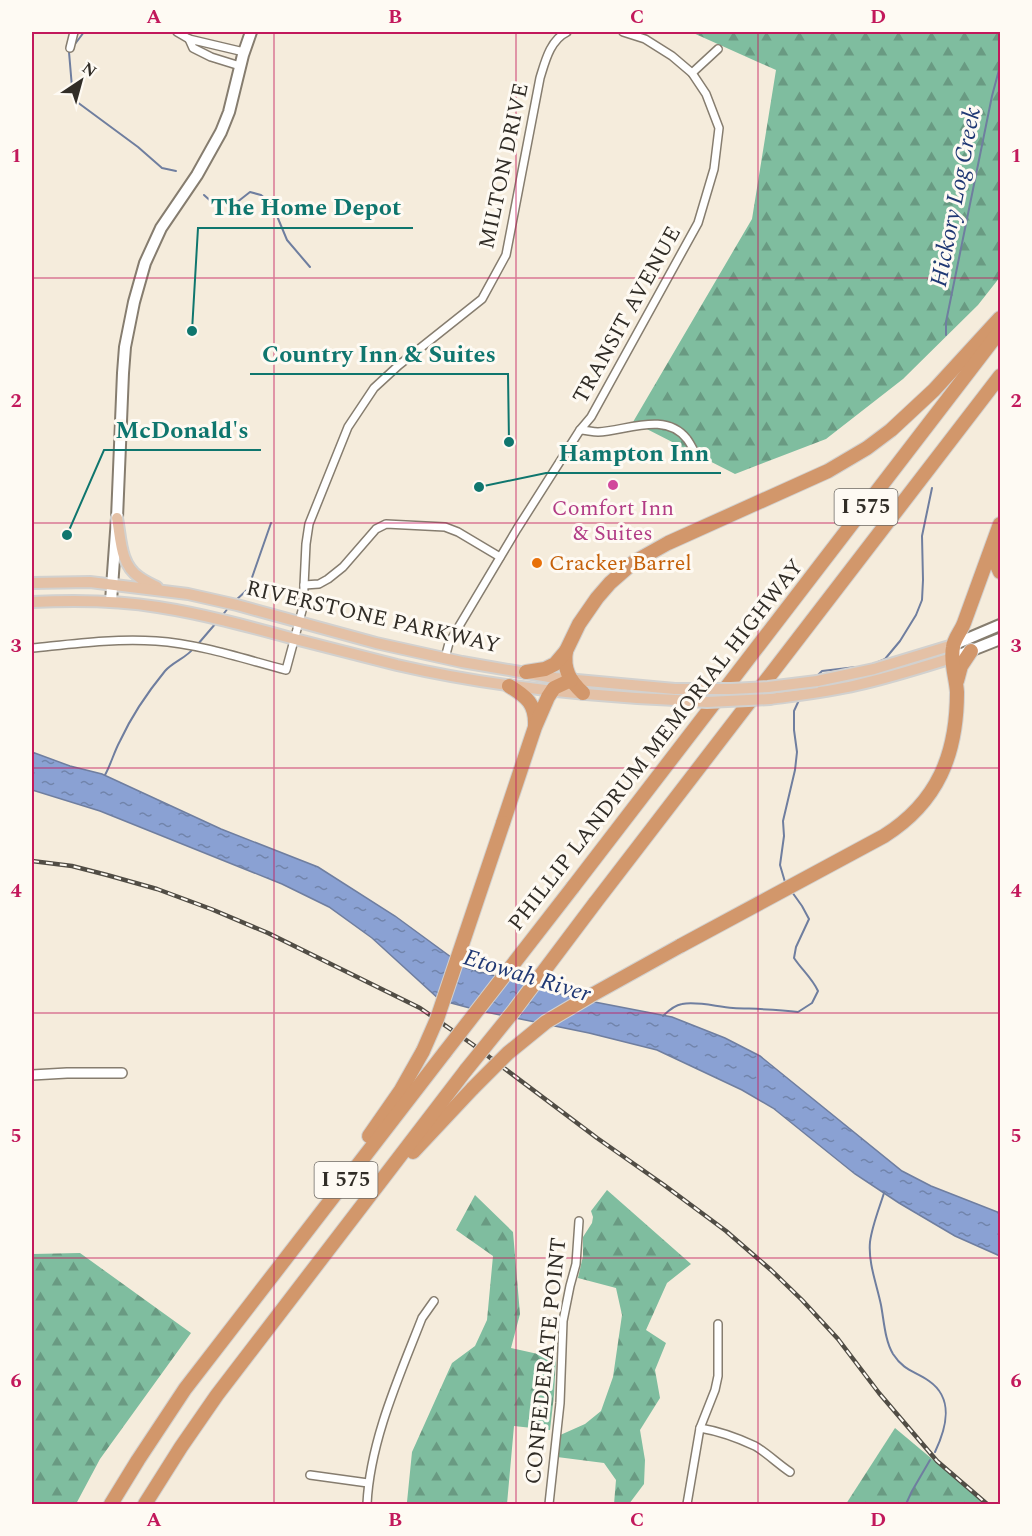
<svg xmlns="http://www.w3.org/2000/svg" width="1032" height="1536" viewBox="0 0 1032 1536" font-family="Spectral,serif">
	<defs>
		<pattern id="forest-firs" width="22" height="20" patternUnits="userSpaceOnUse" patternTransform="scale(1.5)"><rect width="22" height="20" fill="#7fbd9f"/><path d="M5 1l3.5 6h-7zM16 11l3.5 6h-7z" fill="#699a82"/></pattern>
		<pattern id="water-ripples" width="26" height="14" patternUnits="userSpaceOnUse" patternTransform="scale(1.5)"><rect width="26" height="14" fill="#8aa1d3"/><path d="M2 4q2-2 4 0t4 0M15 11q2-2 4 0t4 0" fill="none" stroke="#7184ab"/></pattern>
	</defs>
	<rect width="100%" height="100%" fill="#f5ecdc"/>
	<g fill="url(#forest-firs)">
		<polygon points="691,32 1000,32 1000,277 978,305 903,379 826,439 735,474 633,422 752,219 776,70"/>
		<polygon points="607,1190 691,1264 667,1283 646,1330 666,1343 655,1370 660,1398 640,1430 645,1460 644,1484 629,1504 614,1504 616,1480 604,1463 557,1457 558,1436 585,1424 601,1411 613,1377 622,1315 616,1288 578,1278 583,1256 583,1237 592,1223 593,1217 591,1211"/>
		<polygon points="475,1195 513,1232 520,1314 511,1348 556,1358 554,1395 550,1430 514,1426 507,1504 408,1504 407,1502 412,1452 452,1363 475,1346 487,1320 493,1256 456,1230"/>
		<polygon points="80,1253 191,1333 100,1459 76,1504 32,1504 32,1254"/>
		<polygon points="895,1428 986,1504 846,1504"/>
	</g>
	<polygon fill="url(#water-ripples)" stroke="#6f7e9f" stroke-width="1.5" points="32,752 70,766 102,774 221,829 318,867 395,916 466,968 579,999 672,1017 725,1038 760,1056 902,1171 931,1186 1000,1213 1000,1256 955,1236 899,1203 855,1174 773,1108 742,1090 657,1050 589,1033 481,1011 440,1000 372,938 329,907 282,884 100,811 32,790"/>
	<g fill="none" stroke-linecap="round" stroke-linejoin="round">
		<g stroke="#6f7e9f" stroke-width="2">
			<polyline points="85,32 84,32 69,52 73,99 138,147 162,168 176,171"/>
			<polyline points="204,195 214,204 236,203 250,192 261,195 272,204 287,240 310,267"/>
			<polyline points="946,335 946,322 992,96 1000,66"/>
			<polyline points="235,601 248,589 271,523"/>
			<polyline points="221,617 229,607"/>
			<polyline points="198,644 216,623"/>
			<polyline points="876,663 885,659 900,641 916,615 922,600 923,580 922,536 932,488"/>
			<polyline points="817,676 822,671 856,667"/>
			<path d="M105,775C111,764 114,752 120,741C132,715 147,693 165,671C173,662 186,658 194,648"/>
			<polyline points="785,882 780,865 784,836 783,821 795,770 797,752 794,730 794,711 799,700"/>
			<path d="M663,1016C668,1011 675,1005 682,1004C698,1001 717,1007 733,1008C755,1009 776,1009 798,1012L812,1003L818,991C812,978 802,970 794,958L796,947L809,919L802,906L792,892"/>
			<path d="M884,1193C879,1209 872,1226 870,1242C868,1263 877,1285 881,1305C884,1321 885,1341 893,1354C904,1371 915,1371 929,1381C955,1399 946,1429 935,1452"/>
			<polyline points="906,1504 912,1491 930,1460"/>
		</g>
		<g stroke="#867d6f" stroke-width="10">
			<g id="minor">
				<polyline points="177,32 189,39 244,52"/>
				<polyline points="189,39 193,48 211,57 240,66"/>
				<polyline points="70,48 74,32"/>
				<polyline points="692,73 718,49"/>
				<path d="M580,430C586,430 592,432 598,432C626,431 665,411 687,439C690,443 692,447 694,451"/>
				<polyline points="304,585 319,584 328,579 343,567 376,529 386,524 445,527 458,532 500,557"/>
				<path d="M32,648C72,644 115,638 156,641C200,644 244,659 286,670L303,607L306,544L309,524L348,427L374,388L399,365L482,299L506,255L540,78C545,62 550,40 567,32"/>
				<polyline points="445,658 449,643 517,529 580,430 591,417 698,223 714,169 719,128 706,94 692,73 672,56 645,39 623,32"/>
				<path d="M700,1428C718,1431 738,1438 755,1446C767,1453 778,1464 790,1472"/>
				<polyline points="310,1475 368,1483"/>
				<path d="M367,1504C370,1441 399,1377 422,1318L434,1301"/>
				<polyline points="549,1504 560,1403 563,1321 570,1286 576,1264 579,1221"/>
				<polyline points="687,1504 700,1428 715,1390 718,1376 718,1324"/>
			</g>
		</g>
		<g stroke="#867d6f" stroke-width="12">
			<polyline id="tertiary" points="32,1075 67,1073 122,1073"/>
		</g>
		<g stroke="#867d6f" stroke-width="14">
			<g id="secondary">
				<polyline points="111,601 117,518 123,373 125,347 134,302 145,263 161,228 197,175 221,132 229,112 243,55 251,32"/>
				<polyline points="953,645 1000,625"/>
				<polyline points="952,658 1000,639"/>
			</g>
		</g>
		<g stroke="#d2d1cf" stroke-width="14">
			<g id="primary">
				<path d="M117,518C121,539 120,564 139,577C144,581 151,584 157,587"/>
				<polyline points="32,583 90,582 188,594 237,605 376,643 462,662 555,678 675,689"/>
				<path d="M32,602C74,600 116,600 158,607C203,614 247,626 291,638C326,647 362,656 397,665C488,686 583,696 676,700"/>
				<polyline points="817,681 874,669 953,645"/>
				<path d="M770,699C799,695 828,692 857,685C889,678 920,668 952,658"/>
			</g>
		</g>
		<g stroke="#d2d1cf" stroke-width="16">
			<g id="motorway">
				<polyline points="994,546 995,561 1000,572"/>
				<path d="M566,651C563,670 570,681 583,693"/>
				<polyline points="526,672 545,669 555,664 566,651 579,624 597,598 610,583 634,562 668,543 828,471 867,448 891,430 934,390 1000,318"/>
				<polyline points="957,681 961,666 971,651"/>
				<path d="M509,686C527,697 536,704 535,726"/>
				<polyline points="503,823 535,727 548,697 554,688 571,680"/>
				<polyline points="573,887 1000,331"/>
				<polyline points="595,903 1000,376"/>
				<path d="M680,946L884,836C938,802 957,754 957,692C956,677 950,662 953,647C954,639 961,631 964,623C976,590 988,557 1000,524"/>
				<polyline points="369,1136 401,1090 423,1051"/>
				<polyline points="413,1152 473,1088"/>
				<polyline points="111,1504 138,1460 185,1389 445,1052"/>
				<polyline points="145,1504 181,1447 217,1395 466,1070"/>
			</g>
		</g>
		<use href="#minor" stroke="#fff" stroke-width="7"/>
		<use href="#tertiary" stroke="#fff" stroke-width="9"/>
		<use href="#secondary" stroke="#fff" stroke-width="10"/>
		<use href="#primary" stroke="#e4c1a6" stroke-width="10"/>
		<use href="#motorway" stroke="#d2976b" stroke-width="14"/>
		<g stroke="#514d45" stroke-width="4.5">
			<polyline id="rail" points="32,861 72,866 107,875 157,889 211,909 268,933 420,1008 472,1044 597,1138 664,1185 726,1231 771,1270 802,1300 838,1339 879,1393 937,1461 987,1504"/>
		</g>
		<use href="#rail" stroke="#fefaf3" stroke-width="2" stroke-dasharray="7" stroke-linecap="butt"/>
		<g stroke="#d2d1cf" stroke-width="14" stroke-linecap="butt">
			<g id="primary-bridge">
				<polyline points="675,689 731,689 768,687 817,681"/>
				<polyline points="676,700 707,702 770,699"/>
			</g>
		</g>
		<g stroke="#d2d1cf" stroke-width="16" stroke-linecap="butt">
			<g id="motorway-bridge">
				<polyline points="423,1051 437,1019 503,823"/>
				<polyline points="445,1052 573,887"/>
				<polyline points="466,1070 513,1012 595,903"/>
				<polyline points="473,1088 508,1053 546,1022 590,996 680,946"/>
			</g>
		</g>
		<use href="#primary-bridge" stroke="#e4c1a6" stroke-width="10"/>
		<use href="#motorway-bridge" stroke="#d2976b" stroke-width="14"/>
	</g>
	<path fill="none" stroke="#c2185b" stroke-width="1.5" stroke-opacity="0.55" d="M274,32V1504M516,32V1504M758,32V1504M32,278H1000M32,523H1000M32,768H1000M32,1013H1000M32,1258H1000"/>
	<circle fill="#d1479c" stroke="#fefaf3" stroke-width="2" cx="613" cy="485" r="6"/>
	<circle fill="#e8710a" stroke="#fefaf3" stroke-width="2" cx="537" cy="563" r="6"/>
	<g text-anchor="middle" dominant-baseline="central" stroke-width="6" stroke-linejoin="round" paint-order="stroke">
		<g fill="#fefaf3" stroke="#6e6a64" stroke-width="1.5">
			<rect x="834.5" y="489" width="63" height="36" rx="4.5"/>
			<rect x="314.5" y="1162" width="63" height="36" rx="4.5"/>
		</g>
		<g font-size="21" font-weight="bold" fill="#312d27">
			<text x="866" y="507">I 575</text>
			<text x="346" y="1180">I 575</text>
		</g>
		<g font-size="22" fill="#312d27" stroke="#fefaf3">
			<text transform="translate(504 166) rotate(-78)">MILTON DRIVE</text>
			<text transform="translate(627 315) rotate(-61)">TRANSIT AVENUE</text>
			<text transform="translate(373 617) rotate(13)">RIVERSTONE PARKWAY</text>
			<text transform="translate(656 745) rotate(-52)">PHILLIP LANDRUM MEMORIAL HIGHWAY</text>
			<text transform="translate(546 1361) rotate(-84)">CONFEDERATE POINT</text>
		</g>
		<g font-size="22" fill="#b23c85" stroke="#fefaf3">
			<text x="613" y="508">Comfort Inn<tspan x="613" dy="25">&amp; Suites</tspan></text>
		</g>
		<g font-size="22" fill="#c56008" stroke="#fefaf3" text-anchor="start">
			<text x="549" y="563">Cracker Barrel</text>
		</g>
		<g font-size="24" font-style="italic" fill="#1f3874" stroke="#fefaf3">
			<text transform="translate(956 197) rotate(-79)">Hickory Log Creek</text>
			<text transform="translate(527 976) rotate(17)">Etowah River</text>
		</g>
	</g>
	<path fill="none" stroke="#0f766e" stroke-width="2" d="M192 331L198 228H413M509 442L508 374H250M67 535L104 450H261M479 487L546 473H721"/>
	<g fill="#0f766e" stroke="#fefaf3" stroke-width="2">
		<circle cx="192" cy="331" r="6"/>
		<circle cx="509" cy="442" r="6"/>
		<circle cx="67" cy="535" r="6"/>
		<circle cx="479" cy="487" r="6"/>
	</g>
	<g font-size="24" text-anchor="middle" font-weight="bold" fill="#0f766e" stroke="#fefaf3" stroke-width="6" stroke-linejoin="round" paint-order="stroke">
		<text x="306" y="215">The Home Depot</text>
		<text x="379" y="362">Country Inn &amp; Suites</text>
		<text x="182" y="438">McDonald's</text>
		<text x="634" y="461">Hampton Inn</text>
	</g>
	<rect width="1032" height="1536" fill="none" stroke="#fefaf3" stroke-width="66"/>
	<g transform="translate(81 81) rotate(36)" stroke="#fefaf3" stroke-width="4.5" paint-order="stroke">
	<path d="M0-4.5L10 22L0 15L-10 22Z" fill="#312d27"/>
	<text y="-9" font-size="16" font-weight="bold" text-anchor="middle" fill="#312d27">N</text>
	</g>
	<rect x="33" y="33" width="966" height="1470" fill="none" stroke="#c2185b" stroke-width="2"/>
	<g font-size="20" text-anchor="middle" font-weight="bold" fill="#c2185b">
		<text x="154" y="23">A</text>
		<text x="395" y="23">B</text>
		<text x="637" y="23">C</text>
		<text x="878" y="23">D</text>
		<text x="16" y="162">1</text>
		<text x="1016" y="162">1</text>
		<text x="16" y="407">2</text>
		<text x="1016" y="407">2</text>
		<text x="16" y="652">3</text>
		<text x="1016" y="652">3</text>
		<text x="16" y="897">4</text>
		<text x="1016" y="897">4</text>
		<text x="16" y="1142">5</text>
		<text x="1016" y="1142">5</text>
		<text x="16" y="1387">6</text>
		<text x="1016" y="1387">6</text>
		<text x="154" y="1526">A</text>
		<text x="395" y="1526">B</text>
		<text x="637" y="1526">C</text>
		<text x="878" y="1526">D</text>
	</g>
</svg>
